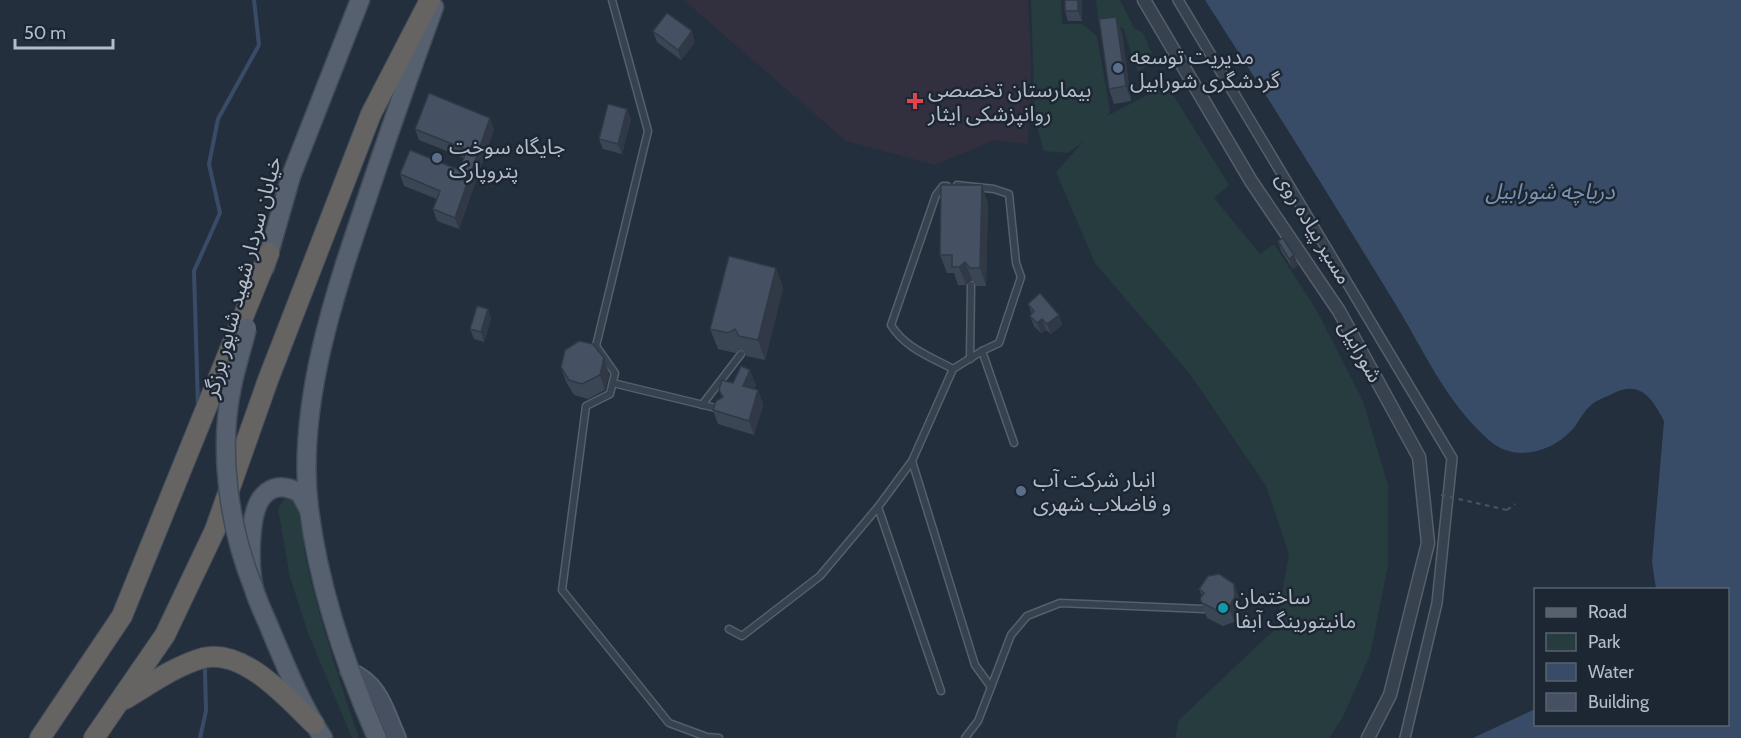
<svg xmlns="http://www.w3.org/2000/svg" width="1741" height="738" viewBox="0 0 1741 738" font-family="Cabin,'Noto Sans Arabic',sans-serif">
	<rect width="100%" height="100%" fill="#242f3e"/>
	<polygon fill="#32303f" points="684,0 1028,0 1031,62 1028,144 994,140 935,165 846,141"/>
	<g fill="#263c3f">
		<polygon points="1031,0 1061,0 1062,24 1082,24 1097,36 1110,111 1107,116 1167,85 1229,185 1214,198 1260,254 1274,244 1317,311 1363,401 1388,485 1388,565 1370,655 1343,717 1329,738 1175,738 1179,720 1276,628 1289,554 1266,486 1190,374 1095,263 1056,172 1084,141 1068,153 1044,151 1035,119"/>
		<polygon points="1096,0 1120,0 1134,28 1143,33 1155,61 1138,72 1123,28 1099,24"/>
		<path d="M286,496H292C304,519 302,548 309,573C323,629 340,683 359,738H352L308,633L290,577L278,509Z"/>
	</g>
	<path fill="#394c67" d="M1205,0H1741V738H1473L1535,709L1536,724H1728V590L1656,589L1652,562L1664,421C1651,396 1639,379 1610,395C1603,398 1595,401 1590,406C1582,413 1578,424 1571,431C1550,453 1514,462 1490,441C1445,402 1424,350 1393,300C1331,199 1269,99 1205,0Z"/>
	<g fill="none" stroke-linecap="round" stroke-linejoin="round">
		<g stroke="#394c67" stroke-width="4">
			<polyline points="198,407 194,271 220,213 209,164 218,119 259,45 254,0"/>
			<polyline points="200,738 206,711 205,670"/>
		</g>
		<g stroke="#565f6c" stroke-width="9">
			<g id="service">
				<polyline points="612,0 648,131 596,346 615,373 610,394 586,406 562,590 669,723 707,737 719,738"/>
				<polyline points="957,185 994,189 1009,194 1016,263 1021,277 999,343 982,351"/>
				<path d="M947,186H943L936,195L891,325C905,348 931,357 953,369"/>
				<polyline points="970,359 971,285"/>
				<polyline points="613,383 720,409"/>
				<polyline points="702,405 741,354"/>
				<polyline points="912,461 975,665 991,687"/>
				<polyline points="878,507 941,691"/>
				<polyline points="729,629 742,636 820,576 878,507 912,461 953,369 982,351 1014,443"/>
				<polyline points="965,738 978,721 1011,635 1027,616 1060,603 1204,609"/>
			</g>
		</g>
		<g stroke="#565f6c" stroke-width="12">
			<polyline id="pedestrian" points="1178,0 1452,458 1437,603 1405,738"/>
		</g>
		<g stroke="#565f6c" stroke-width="15">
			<polyline id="minor" points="1144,0 1251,181 1339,311 1419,457 1428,543 1390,695 1368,738"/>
		</g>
		<g stroke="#565f6c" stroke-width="20">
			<path id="secondary" d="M349,671C380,684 384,709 397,738"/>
		</g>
		<g stroke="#414a57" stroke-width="21">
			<g id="primary">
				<polyline points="265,267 291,176 360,0"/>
				<path d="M308,508L300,493C287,486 274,484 263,496C248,512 249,568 254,589C258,603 266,618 271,631C287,669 301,704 323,738"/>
				<path d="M377,738C345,665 319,588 309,509C296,406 335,292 368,195C389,132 411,70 434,7"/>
			</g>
		</g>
		<g stroke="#434c59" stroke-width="22">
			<g id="trunk">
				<path d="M125,699C150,684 175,666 203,658C244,648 288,699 314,724"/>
				<polyline points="40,738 122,616 269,253"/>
				<polyline points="94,738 165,635 215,530 268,380 371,114 430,0"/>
			</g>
		</g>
		<polyline stroke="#44595c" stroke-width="2" stroke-dasharray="4.5 4.5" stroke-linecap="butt" points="1507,510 1515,504"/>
		<use href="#service" stroke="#38414e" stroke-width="6"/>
		<use href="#pedestrian" stroke="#38414e" stroke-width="9"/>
		<use href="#minor" stroke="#38414e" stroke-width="12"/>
		<use href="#secondary" stroke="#465061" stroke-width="16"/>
		<use href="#primary" stroke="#56606e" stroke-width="18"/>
		<use href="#trunk" stroke="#656462" stroke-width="20"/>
		<g stroke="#414a57" stroke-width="21" stroke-linecap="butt">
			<path id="primary-bridge" d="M247,328C242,348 236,367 232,386C218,452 229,527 254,589"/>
		</g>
		<polyline stroke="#44595c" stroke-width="2" stroke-dasharray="4.5 4.5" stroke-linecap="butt" points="1441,495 1507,510"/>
		<use href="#primary-bridge" stroke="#56606e" stroke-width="18"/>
	</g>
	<g fill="#3b4654">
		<polygon points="1082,0 1082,21 1068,21 1065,11"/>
		<polygon points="653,31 695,42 681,60 657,42"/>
		<polygon points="1122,33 1131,101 1114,104 1109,89"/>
		<polygon points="631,119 622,154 603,149 599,139"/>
		<polygon points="415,129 494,129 459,229 437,221 433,209 437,199 404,186 400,174 459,170 464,158 419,140"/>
		<polygon points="988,203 986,286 976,286 972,280 966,285 958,285 954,273 947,273 940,255"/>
		<polygon points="1278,241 1294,255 1298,265 1293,269 1281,251"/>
		<polygon points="776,268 783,288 765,360 746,356 742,349 735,353 718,349 710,329"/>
		<polygon points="1028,304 1059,315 1062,325 1051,334 1046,330 1041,333 1034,326 1030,316 1032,314"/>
		<polygon points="488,309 491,319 484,342 474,339 470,329"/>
		<polygon points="561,367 609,374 605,390 588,399 574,395 566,382"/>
		<polygon points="733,383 756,385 754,389 758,390 763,405 754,435 718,424 713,410 722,398 719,390"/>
		<polygon points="1234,584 1239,599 1241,612 1234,622 1223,626 1207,618 1200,599 1202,596 1199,589"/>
	</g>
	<g fill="#303945">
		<polygon points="1078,0 1082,0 1082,21 1078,11"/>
		<polygon points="1116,17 1122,33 1131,101 1126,86"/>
		<polygon points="692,31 695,42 681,60 678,50"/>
		<polygon points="627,109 631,119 622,154 618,144"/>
		<polygon points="490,118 494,129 459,229 455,218"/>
		<polygon points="982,185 988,203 986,286 980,268"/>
		<polygon points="1294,255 1298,265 1293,269 1289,259"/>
		<polygon points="965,262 972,280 966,285 959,267"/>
		<polygon points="776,268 783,288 765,360 758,340"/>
		<polygon points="488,309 491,319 484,342 481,332"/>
		<polygon points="1059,315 1062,325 1051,334 1047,324"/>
		<polygon points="1042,319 1046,330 1041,333 1037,323"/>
		<polygon points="604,358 609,374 605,390 600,375"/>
		<polygon points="750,370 756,385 749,400 743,386"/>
		<polygon points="758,390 763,405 754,435 749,421"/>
		<polygon points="1234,584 1239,599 1241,612 1234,622 1229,607"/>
	</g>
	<g fill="#455162" stroke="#303945" stroke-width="1.5">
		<rect x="1065" y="0" width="13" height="11"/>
		<polygon points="667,13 692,31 678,50 653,31"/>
		<polygon points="1116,17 1126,86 1109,89 1099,19"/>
		<polygon points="429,93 490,118 455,218 433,209 440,191 400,174 410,150 459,170 467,150 415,129"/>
		<polygon points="608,104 627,109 618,144 599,139"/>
		<polygon points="941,185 982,185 980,268 970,268 965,262 959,267 952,267 952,255 940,255"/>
		<polygon points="1283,238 1294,255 1289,259 1278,241"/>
		<polygon points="729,256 776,268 758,340 739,336 735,329 728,333 710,329"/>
		<polygon points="1040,293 1059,315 1047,324 1042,319 1037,323 1030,316 1034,311 1028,304"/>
		<polygon points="477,306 488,309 481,332 470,329"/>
		<polygon points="579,341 593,344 604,358 600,375 582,384 569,380 561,367 565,350"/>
		<polygon points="741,366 750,370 743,386 758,390 749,421 713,410 716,401 723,397 719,390 722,380 733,383"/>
		<polygon points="1219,574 1234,584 1235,596 1229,607 1218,611 1202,603 1200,599 1204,593 1199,589 1208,576"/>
	</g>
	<g fill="#5c6f8a" stroke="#1d2633" stroke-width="2">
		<circle cx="1118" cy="68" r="6"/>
		<circle cx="437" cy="158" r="6"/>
		<circle cx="1021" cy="491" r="6"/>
	</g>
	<path fill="#e0444e" stroke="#1d2633" stroke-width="2" d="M912 92h6v6h6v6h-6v6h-6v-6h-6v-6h6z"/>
	<circle fill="#0f9aa8" stroke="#1d2633" stroke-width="2" cx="1223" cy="608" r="6"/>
	<g text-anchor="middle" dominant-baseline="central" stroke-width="5" stroke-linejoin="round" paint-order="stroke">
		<g font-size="21" fill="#b4bcc9" stroke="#1d2633" text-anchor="start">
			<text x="1130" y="56">مدیریت توسعه<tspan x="1130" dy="24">گردشگری شورابیل</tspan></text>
			<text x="928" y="89">بیمارستان تخصصی<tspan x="928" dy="24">روانپزشکی ایثار</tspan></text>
			<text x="449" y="146">جایگاه سوخت<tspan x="449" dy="24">پتروپارک</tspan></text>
			<text x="1033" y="479">انبار شرکت آب<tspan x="1033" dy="24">و فاضلاب شهری</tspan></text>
			<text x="1235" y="596">ساختمان<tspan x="1235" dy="24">مانیتورینگ آبفا</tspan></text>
		</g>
		<g font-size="21" fill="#b4bcc9" stroke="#1d2633">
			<text transform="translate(1314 228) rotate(59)">مسیر پیاده روی</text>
			<text transform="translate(242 277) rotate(-75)">خیابان سردار شهید شاپور برزگر</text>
			<text transform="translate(1361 351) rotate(61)">شورابیل</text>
		</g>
		<g font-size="22" font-style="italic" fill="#7c92b1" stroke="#1d2633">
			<text x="1550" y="191">دریاچه شورابیل</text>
		</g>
	</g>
	<rect x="1534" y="588" width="195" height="138" fill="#1d2633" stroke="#59626f" stroke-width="1.5"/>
	<rect x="1546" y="608" width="30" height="9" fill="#56606e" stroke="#59626f" stroke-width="1.5"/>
	<text x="1588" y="618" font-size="18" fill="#b4bcc9">Road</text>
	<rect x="1546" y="633" width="30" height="18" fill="#263c3f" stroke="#59626f" stroke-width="1.5"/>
	<text x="1588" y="648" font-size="18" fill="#b4bcc9">Park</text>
	<rect x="1546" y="663" width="30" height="18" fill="#394c67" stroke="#59626f" stroke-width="1.5"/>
	<text x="1588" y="678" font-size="18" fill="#b4bcc9">Water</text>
	<rect x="1546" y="693" width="30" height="18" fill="#455162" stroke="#59626f" stroke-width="1.5"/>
	<text x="1588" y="708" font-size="18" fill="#b4bcc9">Building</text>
	<path d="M15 39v9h98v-9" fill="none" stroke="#b4bcc9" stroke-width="3"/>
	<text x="24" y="39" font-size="18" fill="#b4bcc9" stroke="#1d2633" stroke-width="4.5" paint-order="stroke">50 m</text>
</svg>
